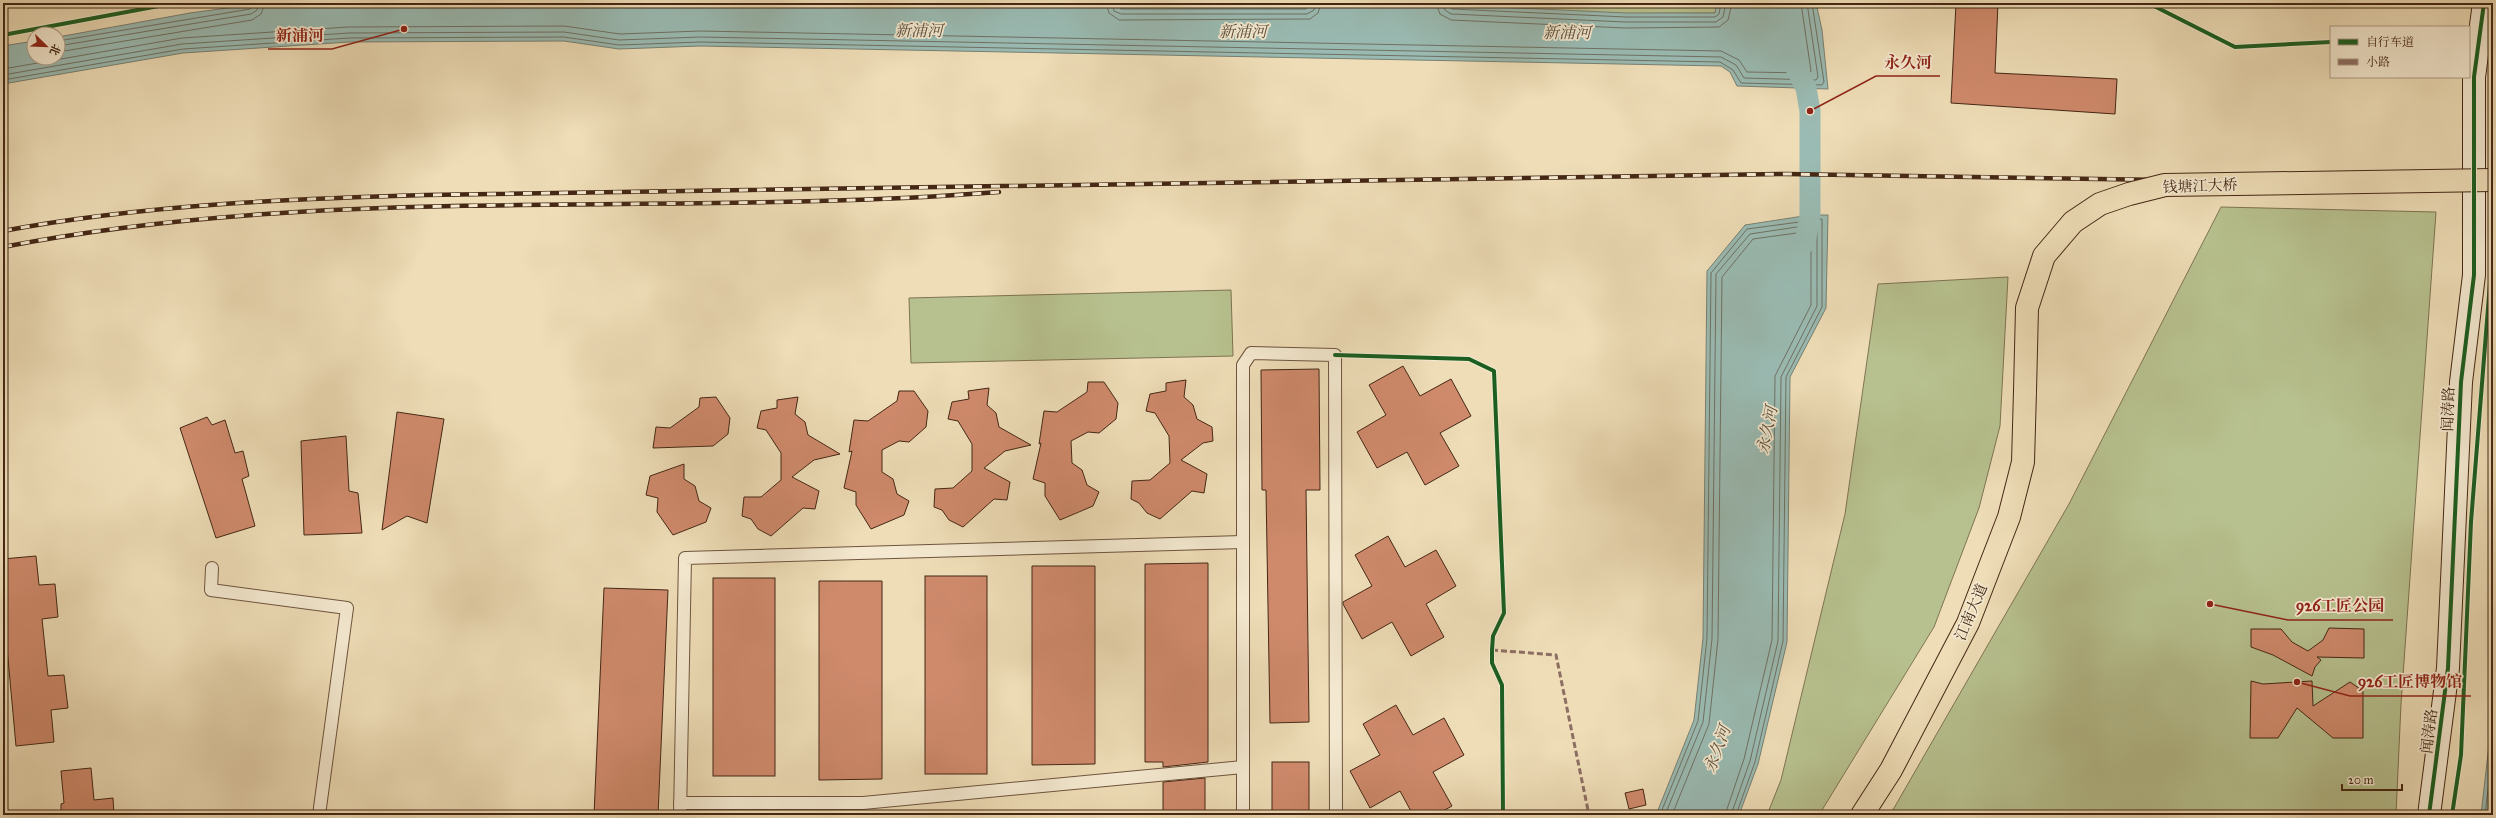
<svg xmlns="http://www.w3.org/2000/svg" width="2496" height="818" viewBox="0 0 2496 818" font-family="'IM FELL Great Primer','Noto Serif SC',serif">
	<rect width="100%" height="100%" fill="#eeddb7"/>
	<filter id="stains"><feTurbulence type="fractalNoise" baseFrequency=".005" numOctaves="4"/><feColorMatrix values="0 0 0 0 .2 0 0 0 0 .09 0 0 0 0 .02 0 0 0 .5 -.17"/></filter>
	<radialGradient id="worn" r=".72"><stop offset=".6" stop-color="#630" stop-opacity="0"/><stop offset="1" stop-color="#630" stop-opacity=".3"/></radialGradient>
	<g fill="#b7c18f" stroke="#7e7452">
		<polygon points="939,3 1717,3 1715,13 1501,14"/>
		<polygon points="2221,207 2436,212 2401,704 2396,815 1890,815 2069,504"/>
		<polygon points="2008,277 2000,426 1979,508 1934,627 1819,815 1767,815 1781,780 1845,514 1878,284"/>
		<polygon points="1231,290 1233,356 911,363 909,298"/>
	</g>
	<g fill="#9abbb3" stroke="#788073">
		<polygon points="264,3 1432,4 1626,13 1715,13 1717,3 1816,3 1822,30 1828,89 1737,86 1730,72 1721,66 700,46 619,49 564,41 349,42 183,53 3,84 3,46 34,41 34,58 58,58 58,37 190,13"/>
		<polygon points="1810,215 1828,215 1826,308 1790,377 1787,642 1758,764 1739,815 1656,815 1694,720 1703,638 1707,271 1745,225"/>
		<polygon points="2493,710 2493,815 2481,815"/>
	</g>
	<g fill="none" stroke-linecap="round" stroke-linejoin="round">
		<g stroke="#6f7164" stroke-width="1">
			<polyline points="1106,3 1109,13 1119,20 1310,19 1318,13 1321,3"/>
			<polyline points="1112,3 1114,11 1121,14 1307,14 1314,10 1315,3"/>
			<polyline points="1117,3 1121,9 1306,9 1310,3"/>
			<polyline points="1436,3 1440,14 1451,20 1625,28 1719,27 1728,20 1732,3"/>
			<polyline points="1442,3 1445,10 1451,14 1625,22 1716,22 1723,17 1726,3"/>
			<polyline points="1447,3 1452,9 1626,17 1715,17 1719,14 1721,3"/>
			<polyline points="58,41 250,9 254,3"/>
			<polyline points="58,46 251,14 257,10 259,3"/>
			<polyline points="58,52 252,20 261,14 265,3"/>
			<polyline points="3,69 182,38 348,27 564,26 620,34 700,31 1721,51 1739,60 1747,72 1809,73 1811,71 1801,3"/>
			<polyline points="3,75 182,44 349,33 564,32 619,40 700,37 1721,57 1736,65 1744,78 1816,80 1818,77 1807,3"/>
			<polyline points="3,80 183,49 349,38 564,37 619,45 700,42 1720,62 1733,70 1741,83 1822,85 1824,82 1812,3"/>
			<polyline points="1660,815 1698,721 1707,638 1711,273 1747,229 1822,219 1822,307 1786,377 1783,641 1755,762 1736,815"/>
			<polyline points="1665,815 1703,722 1712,639 1716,274 1750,234 1817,224 1817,306 1781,377 1778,641 1750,761 1731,815"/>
			<polyline points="1672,815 1709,724 1718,639 1722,277 1753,239 1811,231 1811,305 1775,376 1772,640 1744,759 1725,815"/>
			<polyline points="2485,815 2493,747"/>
		</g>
		<polyline stroke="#9abbb3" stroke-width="21" points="1793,62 1806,88 1810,111 1810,215 1805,243"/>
	</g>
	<g fill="#cf8a6c" stroke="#442714">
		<polygon points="1956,3 1998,3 1995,73 2117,79 2115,114 1951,103"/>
		<polygon points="1403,366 1420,396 1451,379 1471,416 1440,433 1459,466 1425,485 1407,452 1377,468 1357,432 1386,415 1369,385"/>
		<polygon points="1319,369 1320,490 1306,490 1309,722 1270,723 1266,490 1262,490 1261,370"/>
		<polygon points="1186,380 1184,397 1193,405 1197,419 1212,427 1213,441 1203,443 1181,460 1207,474 1204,493 1192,491 1160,519 1147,513 1139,503 1131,499 1132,481 1150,480 1170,463 1169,436 1155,413 1146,411 1150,394 1166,391 1166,383"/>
		<polygon points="1088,382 1104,382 1118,403 1116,419 1099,433 1088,432 1071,441 1072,463 1082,470 1087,485 1099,492 1093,506 1060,520 1045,496 1045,483 1033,479 1041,443 1039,444 1044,411 1057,412 1087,392"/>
		<polygon points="989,388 987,405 996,413 999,427 1031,445 1005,451 984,468 1010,482 1007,500 994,499 963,527 949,520 942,510 934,507 935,489 953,488 972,471 972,444 958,421 948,419 952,402 969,399 968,391"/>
		<polygon points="899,391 914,391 928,411 926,427 909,442 899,441 882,450 882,472 893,479 897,494 909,501 904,515 871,529 856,505 856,492 844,488 852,451 849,452 854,420 868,421 897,401"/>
		<polygon points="716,397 730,418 728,434 713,446 653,448 656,427 670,428 699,407 700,398"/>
		<polygon points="798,397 795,414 805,422 808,435 840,454 814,460 792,477 819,491 815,509 803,508 771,536 758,529 751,519 742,516 744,497 761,497 781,480 781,453 766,430 757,428 761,411 777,408 777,400"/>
		<polygon points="397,412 444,419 427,523 407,516 382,530"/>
		<polygon points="207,417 212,425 225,420 235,453 243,451 249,476 242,479 255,526 216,538 180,428"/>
		<polygon points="346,436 349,491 358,493 362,533 304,535 301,441"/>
		<polygon points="684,464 684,479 695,486 699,501 711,508 706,522 673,535 657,512 658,498 646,495 650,476"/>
		<polygon points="1388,536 1405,567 1436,550 1456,586 1426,604 1444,637 1411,656 1392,622 1362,639 1343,604 1343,602 1372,586 1355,555"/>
		<polygon points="36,556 39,585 55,584 58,617 42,619 48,676 64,675 68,708 51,710 54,742 16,746 3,604 3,559"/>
		<polygon points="1208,563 1208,762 1163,767 1163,762 1145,762 1145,564"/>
		<polygon points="1032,566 1095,566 1095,764 1032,765"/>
		<rect x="925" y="576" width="62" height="198"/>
		<rect x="713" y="578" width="62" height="198"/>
		<polygon points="819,581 882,581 882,779 819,780"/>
		<polygon points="604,588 668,590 658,815 594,815"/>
		<polygon points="2329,628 2364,629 2364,658 2317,657 2321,660 2315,667 2312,676 2273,655 2251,647 2251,629 2281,629 2292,642 2308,651 2323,640"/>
		<polygon points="2251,681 2263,684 2312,681 2313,706 2350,682 2363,691 2363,738 2333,738 2297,708 2278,738 2250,738"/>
		<polygon points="1396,705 1413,735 1444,718 1464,755 1433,772 1452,806 1436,815 1413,815 1400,791 1370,808 1350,771 1380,755 1363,724"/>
		<rect x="1272" y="762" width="37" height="53"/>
		<polygon points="91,768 94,800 113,798 114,815 61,815 61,804 64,803 61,771"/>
		<polygon points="1205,778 1205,815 1163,815 1163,782"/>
		<polygon points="1643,789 1646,805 1629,809 1625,793"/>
	</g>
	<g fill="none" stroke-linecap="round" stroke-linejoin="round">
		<g stroke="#6e543d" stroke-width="14">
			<g id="service">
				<polyline points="212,568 211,590 347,608 319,815"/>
				<polyline points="680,803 863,803 1243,767"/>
				<polyline points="680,815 685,558 1243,542"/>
				<polyline points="1243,815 1243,365 1251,353 1335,355 1336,815"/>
			</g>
		</g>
		<g stroke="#442714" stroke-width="24">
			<polyline id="secondary" points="2429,815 2448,668 2461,382 2474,275 2474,77 2484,3"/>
		</g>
		<g stroke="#442714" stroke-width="24">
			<polyline id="primary" points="1862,815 1891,770 1968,623 2009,517 2023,462 2025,391"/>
		</g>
		<use href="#service" stroke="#f4e9d0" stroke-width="12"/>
		<use href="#secondary" stroke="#f4e9d0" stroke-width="22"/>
		<use href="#primary" stroke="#eeddb7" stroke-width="22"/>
		<g stroke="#442714" stroke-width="4.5">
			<g id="rail">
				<path d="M3,231C142,205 285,199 426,195L1786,174L2165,180L2493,176"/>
				<path d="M3,247C331,183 668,218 999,192"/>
			</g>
		</g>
		<use href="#rail" stroke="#f4e9d0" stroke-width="3" stroke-dasharray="9" stroke-linecap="butt"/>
		<g stroke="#442714" stroke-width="24" stroke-linecap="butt">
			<polyline id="primary-bridge" points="2025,391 2027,308 2044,256 2073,222 2100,204 2129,194 2165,185 2493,180"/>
		</g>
		<use href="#primary-bridge" stroke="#eeddb7" stroke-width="22"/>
		<polyline stroke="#8d6e63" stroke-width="3" stroke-dasharray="6 3" stroke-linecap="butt" points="1492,650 1556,655 1589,815"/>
		<g stroke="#f4e9d0" stroke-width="6">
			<g id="cycleway">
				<polyline points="2148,3 2235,47 2331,42"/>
				<polyline points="3,35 175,3"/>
				<polyline points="1335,355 1469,359 1494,371 1504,613 1493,636 1492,650 1492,663 1502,685 1503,815"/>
				<polyline points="2429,815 2448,668 2461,382 2474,275 2474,77 2484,3"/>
				<polyline points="2452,815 2461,755 2471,522 2493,245"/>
			</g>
		</g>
		<use href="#cycleway" stroke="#1b5e20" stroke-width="4"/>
	</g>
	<g text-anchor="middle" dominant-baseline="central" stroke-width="3.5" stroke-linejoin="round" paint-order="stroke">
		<g font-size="15" fill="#442714" stroke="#f4e9d0">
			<text transform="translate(2200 186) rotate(-2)">钱塘江大桥</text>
			<text transform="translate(2448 409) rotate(-88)">闻涛路</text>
			<text transform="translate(1971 612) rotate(-67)">江南大道</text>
			<text transform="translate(2429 731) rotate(-83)">闻涛路</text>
		</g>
		<g font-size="16" font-style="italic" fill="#5a4c3c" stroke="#f4e9d0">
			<text x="919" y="30">新浦河</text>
			<text x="1243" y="31">新浦河</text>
			<text x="1567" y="32">新浦河</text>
			<text transform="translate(1767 430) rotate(-79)">永久河</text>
			<text transform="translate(1717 749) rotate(-70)">永久河</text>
		</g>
	</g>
	<path fill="none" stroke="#8f2418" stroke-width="1.5" d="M404 29L332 49H268M1810 111L1876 76H1940M2210 604L2288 620H2393M2297 682L2350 696H2471"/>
	<g fill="#8f2418" stroke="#f4e9d0" stroke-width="1.5">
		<circle cx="404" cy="29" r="4"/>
		<circle cx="1810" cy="111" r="4"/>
		<circle cx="2210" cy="604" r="4"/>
		<circle cx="2297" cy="682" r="4"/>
	</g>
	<g font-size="16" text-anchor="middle" font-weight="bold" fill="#8f2418" stroke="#f4e9d0" stroke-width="3.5" stroke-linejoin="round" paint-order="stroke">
		<text x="300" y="41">新浦河</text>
		<text x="1908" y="68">永久河</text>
		<text x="2340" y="611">926工匠公园</text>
		<text x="2410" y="687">926工匠博物馆</text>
	</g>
	<rect width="2496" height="818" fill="none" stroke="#eeddb7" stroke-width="16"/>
	<rect x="4" y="4" width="2488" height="810" fill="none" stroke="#442714" stroke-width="2"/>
	<rect x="8" y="8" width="2480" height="802" fill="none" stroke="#442714"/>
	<rect x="2330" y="26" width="140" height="52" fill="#f4e9d0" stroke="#ae9b85"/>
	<rect x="2338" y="39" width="20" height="6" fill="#1b5e20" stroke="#ae9b85"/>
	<text x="2366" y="46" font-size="12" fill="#442714">自行车道</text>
	<rect x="2338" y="59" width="20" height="6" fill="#8d6e63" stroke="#ae9b85"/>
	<text x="2366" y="66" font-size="12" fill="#442714">小路</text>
	<g transform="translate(46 46) rotate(113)"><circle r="19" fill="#f4e9d0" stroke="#ae9b85"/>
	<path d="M0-3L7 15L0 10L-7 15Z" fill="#8f2418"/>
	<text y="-6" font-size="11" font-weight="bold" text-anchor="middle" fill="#442714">北</text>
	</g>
	<path d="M2342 784v6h60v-6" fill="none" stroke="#442714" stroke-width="2"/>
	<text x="2348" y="784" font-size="12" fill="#442714" stroke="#f4e9d0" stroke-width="3" paint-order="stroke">20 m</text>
	<rect width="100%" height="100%" filter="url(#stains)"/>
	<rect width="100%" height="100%" fill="url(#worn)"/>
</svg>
